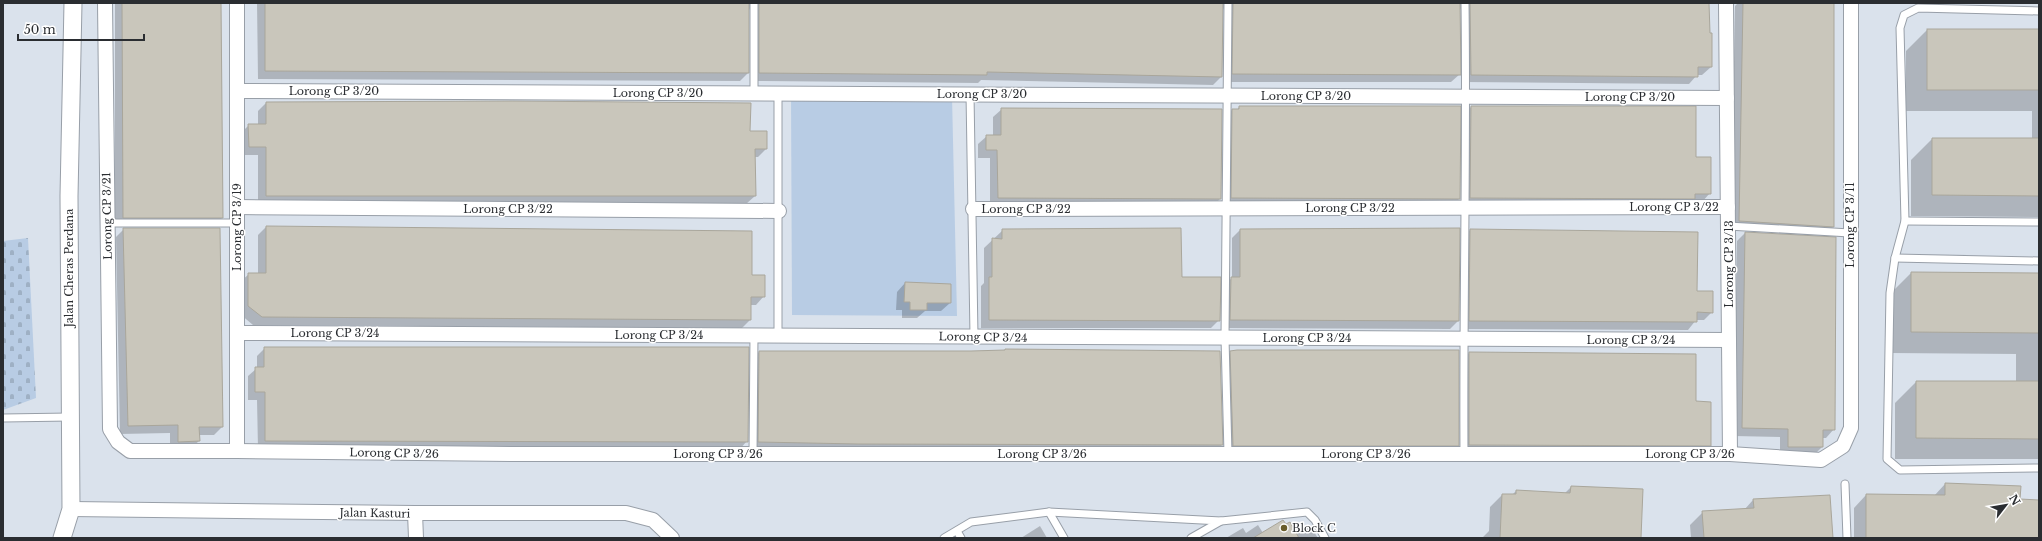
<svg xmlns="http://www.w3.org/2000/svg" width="2042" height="541" viewBox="0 0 2042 541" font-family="'Libre Baskerville',serif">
	<defs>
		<pattern id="cemetery-stones" width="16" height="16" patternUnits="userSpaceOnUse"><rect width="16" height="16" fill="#b8cce4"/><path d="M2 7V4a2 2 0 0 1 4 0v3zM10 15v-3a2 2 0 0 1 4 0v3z" fill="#9eb0c4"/></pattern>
	</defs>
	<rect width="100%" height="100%" fill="#dae2ec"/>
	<polygon fill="#b8cce4" points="791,93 952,96 957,316 792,315"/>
	<polygon fill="url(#cemetery-stones)" points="28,238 36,398 3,410 3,241"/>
	<g fill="#0003">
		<polygon points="115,3 221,3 222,218 214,226 115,226"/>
		<polygon points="257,3 1708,3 1711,67 1702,75 1697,75 1689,84 1463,82 1462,12 1459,6 1460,74 1451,82 1225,82 1225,12 1222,6 1221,77 1213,85 981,80 978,83 751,81 751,12 748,6 748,73 740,81 258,79"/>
		<polygon points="1738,3 1833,3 1833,227 1825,235 1731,229 1735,6"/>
		<polygon points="1927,30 2039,30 2039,217 1911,216 1911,160 1932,139 2032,139 2032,111 1906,111 1906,51"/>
		<polygon points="266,103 766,149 758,157 754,157 755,196 746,204 258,204 258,155 241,155 241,133 249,125 258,125 258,111"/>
		<polygon points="1239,107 1459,199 1451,207 1223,206 1224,118 1232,110 1237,110"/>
		<polygon points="1471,107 1695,107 1695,158 1710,193 1702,202 1462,206 1463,115"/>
		<polygon points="1002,109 1220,199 1212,207 990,206 990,158 978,158 978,144 987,136 993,136 993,117"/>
		<polygon points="266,227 751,276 764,296 756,305 750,305 750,320 742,328 253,325 240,314 240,282 249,274 258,274 258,235"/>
		<polygon points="124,229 222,427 214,435 199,435 199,441 190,449 170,449 170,433 120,434 116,237"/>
		<polygon points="1003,230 1181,278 1219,320 1211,328 981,328 981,286 984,283 984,248"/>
		<polygon points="1240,230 1458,321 1450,329 1222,328 1223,286 1232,278 1232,238"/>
		<polygon points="1470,230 1696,292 1712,312 1704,320 1696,320 1688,330 1461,329 1462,238"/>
		<polygon points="1745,233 1834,429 1826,438 1822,438 1822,447 1814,455 1780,454 1780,437 1734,436 1737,241"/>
		<polygon points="1911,273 2039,274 2039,459 1895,459 1895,403 1916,382 2016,382 2016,354 1890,353 1890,294"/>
		<polygon points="905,283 950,303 941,311 925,311 917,318 902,318 902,310 896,310 897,292"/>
		<polygon points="265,348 747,441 739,450 258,449 257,400 248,400 248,376 257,368 257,356"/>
		<polygon points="759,352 1219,352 1222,445 1214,453 750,450 751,360"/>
		<polygon points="1231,352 1458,445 1450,453 1225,453 1223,361"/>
		<polygon points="1469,353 1695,402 1710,445 1702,453 1461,453 1461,361"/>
		<polygon points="1945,484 2019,500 2039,501 2039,538 1854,538 1854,508 1866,495 1934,496"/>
		<polygon points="1571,487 1640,538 1482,538 1489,531 1490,507 1502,495 1512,495 1516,491 1564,494"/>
		<polygon points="1753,500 1832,538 1691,538 1690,525 1703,512 1744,510"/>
		<polygon points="1258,525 1263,533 1296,534 1310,526 1318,538 1226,538 1243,528 1246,533"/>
		<polygon points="1040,526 1047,538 1021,538"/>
	</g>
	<g fill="#c9c6bb" stroke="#a9a69b">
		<polygon points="122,3 221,3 223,218 123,218"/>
		<polygon points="265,3 749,3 749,73 265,71"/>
		<polygon points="759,3 1223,3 1222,77 987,72 987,75 759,73"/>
		<polygon points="1233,3 1460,3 1461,75 1232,74"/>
		<polygon points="1470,3 1709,3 1710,33 1712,33 1712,67 1698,67 1698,77 1471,75"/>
		<polygon points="1743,3 1834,3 1834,227 1739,221"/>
		<rect x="1927" y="29" width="112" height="61"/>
		<polygon points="513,101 751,103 750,131 767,131 767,149 755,149 756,196 266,196 266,147 249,147 248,124 266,124 266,102"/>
		<polygon points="1239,106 1461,106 1460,199 1231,198 1232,109 1239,109"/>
		<polygon points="1471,106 1696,106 1696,157 1711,157 1711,194 1695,194 1695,199 1470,198"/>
		<polygon points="1001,108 1222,109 1221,199 998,198 997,150 986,150 986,135 1001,135"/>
		<polygon points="1932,138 2039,138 2039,196 1932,195"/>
		<polygon points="266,226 752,231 752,275 765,275 765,297 751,297 751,320 262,317 248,306 248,273 266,273"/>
		<polygon points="123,228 220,228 223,427 199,427 200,441 178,442 178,425 128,426"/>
		<polygon points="1181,228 1182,277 1221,277 1220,321 989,320 989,277 992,277 992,238 1002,239 1002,229"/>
		<polygon points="1460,228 1459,321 1230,320 1231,277 1240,277 1240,229"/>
		<polygon points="1470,229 1698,232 1697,291 1713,291 1713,313 1697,312 1697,322 1469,321"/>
		<polygon points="1745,232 1836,237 1835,430 1823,430 1823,447 1788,447 1788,429 1742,428"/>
		<polygon points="1911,272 2039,273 2039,333 1911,332"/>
		<polygon points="905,282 951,284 951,303 927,303 927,310 910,310 910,302 904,302"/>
		<polygon points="264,347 749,347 748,442 265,441 265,392 255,392 255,367 264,367"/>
		<polygon points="1005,349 1220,351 1223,445 858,444 758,442 759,351 971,351 1005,350"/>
		<polygon points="1237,350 1459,350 1459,446 1233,446 1230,351"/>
		<polygon points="1469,352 1696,354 1696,401 1711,402 1711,446 1469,445"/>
		<polygon points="1916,381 2039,381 2039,439 1916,438"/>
		<polygon points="1945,483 2021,486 2020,499 2039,500 2039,538 1866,538 1866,494 1945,495"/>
		<polygon points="1571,486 1643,489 1641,538 1500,538 1502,494 1516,494 1516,490 1570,493"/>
		<polygon points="1830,495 1833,538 1704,538 1702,511 1754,508 1753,499"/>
		<polygon points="1283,520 1286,524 1290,522 1299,538 1253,538"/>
	</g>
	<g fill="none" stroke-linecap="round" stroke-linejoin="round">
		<g stroke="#989fa8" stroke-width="9">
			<g id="service">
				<polyline points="754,3 754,93"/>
				<polyline points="2039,11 1918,8 1904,15 1900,28 1905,221 1895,258 1890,293 1887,459 1900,470 2039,468"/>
				<polyline points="778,93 778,335"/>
				<polyline points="970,94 974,336"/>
				<polyline points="1905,221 2039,222"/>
				<polyline points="107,223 237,223"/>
				<polyline points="1728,226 1850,233"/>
				<polyline points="1895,258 2039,261"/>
				<polyline points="3,418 70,417"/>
				<path d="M1464,453C1463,303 1467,153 1465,3"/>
				<polyline points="753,454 754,335"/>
				<polyline points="1228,454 1225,338 1228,3"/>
				<polyline points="1845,484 1847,538"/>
				<polyline points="1049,512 1064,538"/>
				<polyline points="1221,521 1307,512 1315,520 1325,538"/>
				<polyline points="957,531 961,538"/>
				<polyline points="944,538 971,522 1049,512 1221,521 1191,538"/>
			</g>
		</g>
		<g stroke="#989fa8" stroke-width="16">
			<g id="minor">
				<polyline points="105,3 110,429 118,442 130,451 237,451 517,454 1730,454 1821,460 1843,446 1851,428 1851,3"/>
				<polyline points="1726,3 1730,454"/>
				<polyline points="237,91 1727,98"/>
				<polyline points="237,207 779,211"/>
				<polyline points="973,209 1728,207"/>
				<polyline points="237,333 1729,340"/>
				<polyline points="237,451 237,3"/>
				<polyline points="71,509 415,513 626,513 653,520 672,538"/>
				<polyline points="415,513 416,538"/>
			</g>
		</g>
		<g stroke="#989fa8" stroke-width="19">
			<polyline id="tertiary" points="62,538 71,509 69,196 73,3"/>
		</g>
		<use href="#service" stroke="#fff" stroke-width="7"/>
		<use href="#minor" stroke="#fff" stroke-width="14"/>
		<use href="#tertiary" stroke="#fff" stroke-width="17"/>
	</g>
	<circle fill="#695c29" stroke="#fff" stroke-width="1.5" cx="1284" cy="528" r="4"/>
	<g text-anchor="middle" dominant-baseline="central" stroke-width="3" stroke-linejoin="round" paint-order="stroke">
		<g font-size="11" fill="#2a2d31" stroke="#fff">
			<text x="334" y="91">Lorong CP 3/20</text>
			<text x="658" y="93">Lorong CP 3/20</text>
			<text x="982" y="94">Lorong CP 3/20</text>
			<text x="1306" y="96">Lorong CP 3/20</text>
			<text x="1630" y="97">Lorong CP 3/20</text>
			<text x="1674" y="207">Lorong CP 3/22</text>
			<text x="1350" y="208">Lorong CP 3/22</text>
			<text x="508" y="209">Lorong CP 3/22</text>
			<text x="1026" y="209">Lorong CP 3/22</text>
			<text transform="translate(107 216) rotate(-91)">Lorong CP 3/21</text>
			<text transform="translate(1850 225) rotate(-90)">Lorong CP 3/11</text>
			<text transform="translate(237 227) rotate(-90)">Lorong CP 3/19</text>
			<text transform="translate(1729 264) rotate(-90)">Lorong CP 3/13</text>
			<text transform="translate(69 268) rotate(-90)">Jalan Cheras Perdana</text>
			<text x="335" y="333">Lorong CP 3/24</text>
			<text x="659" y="335">Lorong CP 3/24</text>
			<text transform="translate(983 337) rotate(1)">Lorong CP 3/24</text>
			<text x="1307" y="338">Lorong CP 3/24</text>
			<text x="1631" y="340">Lorong CP 3/24</text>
			<text transform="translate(394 453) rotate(1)">Lorong CP 3/26</text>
			<text x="718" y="454">Lorong CP 3/26</text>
			<text x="1042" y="454">Lorong CP 3/26</text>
			<text x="1366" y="454">Lorong CP 3/26</text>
			<text x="1690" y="454">Lorong CP 3/26</text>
			<text transform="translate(375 513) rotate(1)">Jalan Kasturi</text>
		</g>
		<g font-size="11" fill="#2a2d31" stroke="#fff" text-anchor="start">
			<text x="1292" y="528">Block C</text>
		</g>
	</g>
	<rect width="2042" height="541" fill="none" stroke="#2a2d31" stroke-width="8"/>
	<g transform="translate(2006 505) rotate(59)" stroke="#ffffff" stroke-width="3" paint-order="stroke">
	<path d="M0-3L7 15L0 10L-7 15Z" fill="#2a2d31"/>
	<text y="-6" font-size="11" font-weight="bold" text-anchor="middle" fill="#2a2d31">N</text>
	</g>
	<path d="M18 34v6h126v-6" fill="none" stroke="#2a2d31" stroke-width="2"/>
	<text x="24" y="34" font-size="12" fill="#2a2d31" stroke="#ffffff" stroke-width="3" paint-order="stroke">50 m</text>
</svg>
